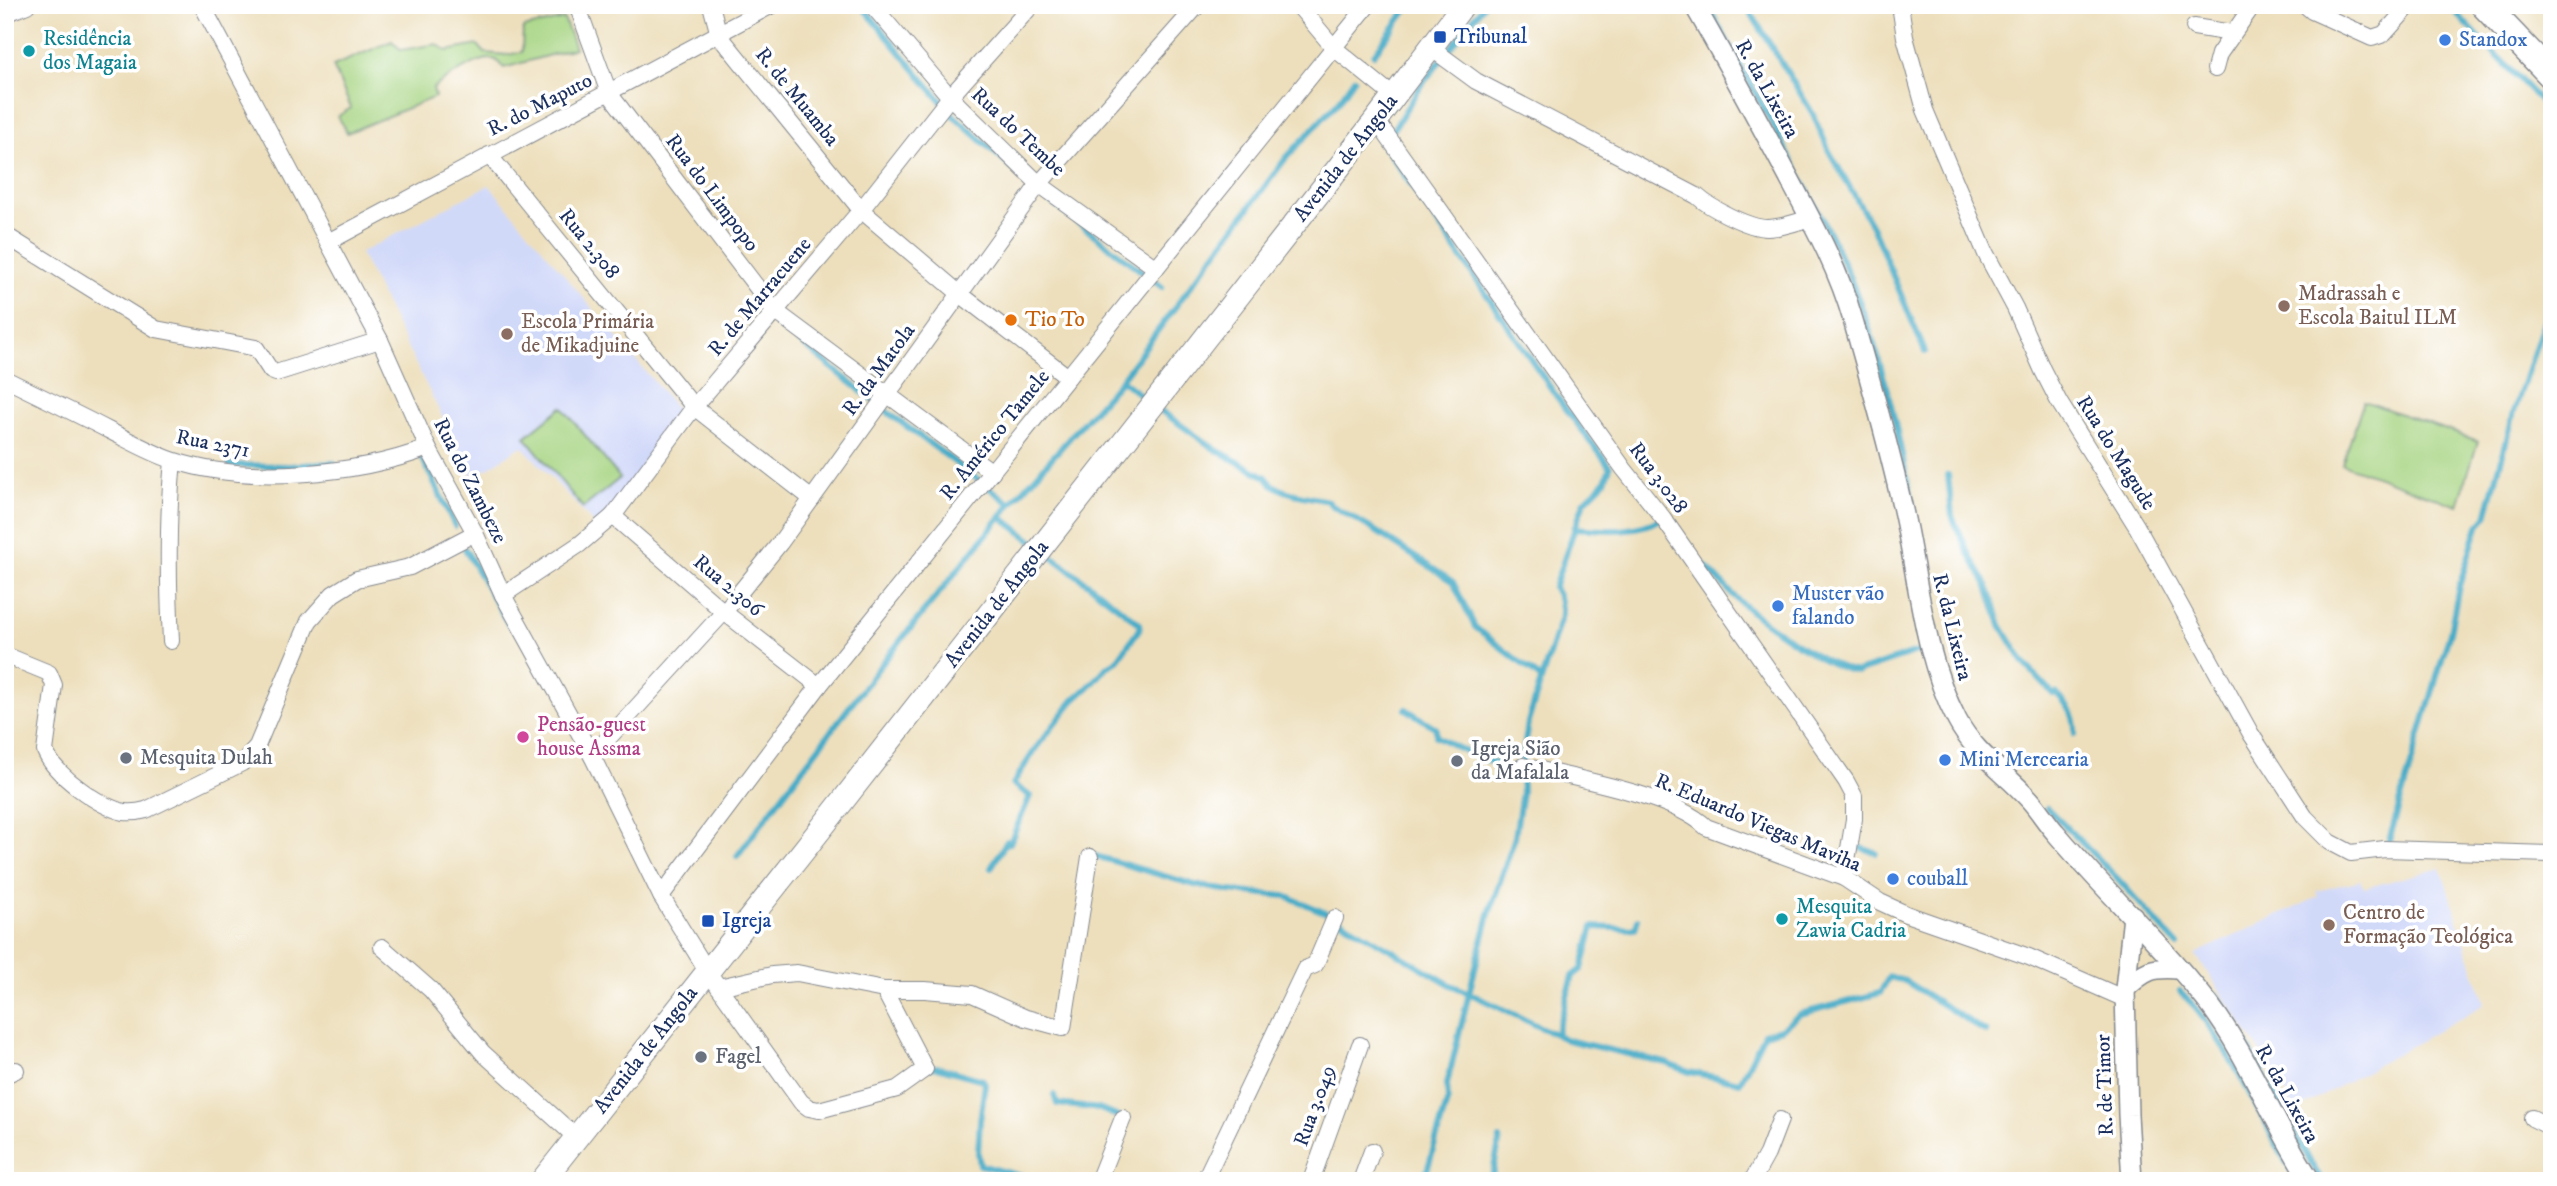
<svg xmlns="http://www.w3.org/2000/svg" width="2557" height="1186" viewBox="0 0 2557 1186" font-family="'IM FELL DW Pica',serif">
	<rect width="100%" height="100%" fill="#fff"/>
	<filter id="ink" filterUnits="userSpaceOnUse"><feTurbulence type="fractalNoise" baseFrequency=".0143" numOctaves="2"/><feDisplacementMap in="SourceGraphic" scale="14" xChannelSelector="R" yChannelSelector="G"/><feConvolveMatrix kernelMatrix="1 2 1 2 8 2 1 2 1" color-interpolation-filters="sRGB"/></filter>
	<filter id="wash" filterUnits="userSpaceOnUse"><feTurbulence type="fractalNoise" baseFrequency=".00686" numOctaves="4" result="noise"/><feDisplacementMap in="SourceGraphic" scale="28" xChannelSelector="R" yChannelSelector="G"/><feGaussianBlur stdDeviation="1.57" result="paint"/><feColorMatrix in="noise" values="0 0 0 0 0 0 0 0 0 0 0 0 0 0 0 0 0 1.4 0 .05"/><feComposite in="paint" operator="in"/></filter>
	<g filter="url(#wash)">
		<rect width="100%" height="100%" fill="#eddfbc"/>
		<g fill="#d1d9f9">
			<polygon points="489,185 683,416 597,527 522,446 473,478 360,253"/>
			<polygon points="2441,868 2485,1004 2294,1112 2279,1079 2195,954 2318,897 2316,891 2361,880 2364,888"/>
		</g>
		<g fill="#a6d481" stroke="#608270" stroke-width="2">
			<path d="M564,19L575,48L504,68C504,67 496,61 496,60C481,54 446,79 433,88L435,97L347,133L338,116L351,108L333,66L392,41L401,50L437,44L447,51L478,45L485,53L507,55L522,52L523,28Z"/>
			<polygon points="2364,401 2478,441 2458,506 2342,464"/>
			<polygon points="562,407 620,478 583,508 525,437"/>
		</g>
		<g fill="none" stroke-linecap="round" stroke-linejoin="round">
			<g stroke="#47acc7" stroke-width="6">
				<polyline points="861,5 952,114 1012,168"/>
				<polyline points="1484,5 1420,87 1389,136 1381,141 1557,397 1610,467 1605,481 1584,502 1556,582 1554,588 1559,597 1562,614 1528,722 1521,771 1522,792 1515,837 1489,914 1469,993 1567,1040 1666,1063 1689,1072 1740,1082 1764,1034 1781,1029 1800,1014 1880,993 1889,977 1905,981 1986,1032"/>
				<path d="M1707,5C1730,46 1752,86 1774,127C1805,187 1839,245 1862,309C1886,374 1900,442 1913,510"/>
				<polyline points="1746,5 1813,114 1829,151 1873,228 1925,352"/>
				<polyline points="2440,9 2453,10 2552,113"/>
				<polyline points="1374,54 1410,5"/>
				<polyline points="1041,194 1162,287"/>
				<polyline points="774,318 780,326 890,414 1011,504"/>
				<polyline points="1121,380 1148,401"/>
				<path d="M1157,408L1216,450L1266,477C1277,495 1309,496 1328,501L1331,505L1374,530L1453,582L1475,627L1540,678"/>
				<polyline points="419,451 455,526"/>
				<polyline points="229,465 289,466 334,463"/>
				<path d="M1948,475L1952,516L1969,554L1988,587L2001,625L2024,663L2053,694L2056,693C2069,706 2076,717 2075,734"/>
				<path d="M1574,528C1604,530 1633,534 1661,519"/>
				<polyline points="465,549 509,625"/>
				<path d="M1704,565C1715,575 1724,585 1734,596C1758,620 1825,667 1857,672L1926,649"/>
				<path d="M1406,709L1436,728V736C1463,752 1490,763 1521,771"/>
				<polyline points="2047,808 2117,878 2178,946"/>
				<polyline points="1853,842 1853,845 1876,853"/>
				<polyline points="2388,844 2450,632 2459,586 2478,526 2486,517 2515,409 2552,297"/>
				<polyline points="1092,855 1195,885 1229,891 1285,896 1298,901 1333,916 1451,985 1469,993 1447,1084 1448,1099 1424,1181"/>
				<polyline points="737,856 880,666 1011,504 1121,380 1286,158 1339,101 1354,79"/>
				<polyline points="991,868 1007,841 1010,843 1030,796 1013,784 1036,748 1073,701 1094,682 1107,667 1116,662 1140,628 1139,623 1001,517"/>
				<path d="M2180,991C2232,1044 2259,1118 2297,1181"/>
				<path d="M2216,995C2257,1054 2284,1120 2322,1181"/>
				<polyline points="1556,1034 1573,976 1582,969 1593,927 1635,929 1638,919"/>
				<polyline points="927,1068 937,1067 983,1080 985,1084 980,1121 978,1153 980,1165 1039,1181"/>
				<polyline points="1054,1095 1057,1104 1100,1109 1121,1118"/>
				<polyline points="1491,1181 1500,1139"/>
			</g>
		</g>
	</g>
	<g filter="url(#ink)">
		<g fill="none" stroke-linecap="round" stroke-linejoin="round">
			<g stroke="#84878d" stroke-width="18">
				<g id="minor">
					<polyline points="202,5 380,340 428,448 475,533 503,595 592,756 661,896 708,972 801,1102 809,1108 819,1110 897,1089 925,1069 884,990"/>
					<polyline points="577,5 609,93 775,311 992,472"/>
					<polyline points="711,5 719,35 861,210 960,294 1068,377"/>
					<polyline points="872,5 950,97 1039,184 1156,268"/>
					<polyline points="1298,5 1334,48 1393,96"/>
					<polyline points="1900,5 1905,37 1925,110 1986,254 2015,308 2043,371 2059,402 2137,527 2251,734 2305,817 2330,842 2351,853 2385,849 2552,854"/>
					<polyline points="2305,5 2312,11 2372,38 2384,34 2410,5"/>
					<polyline points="5,14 27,5"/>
					<polyline points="2194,27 2232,33"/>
					<path d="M1431,48L1476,81L1697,196C1710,208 1749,228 1767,228C1781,228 1797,222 1810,218"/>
					<polyline points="2215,69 2219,54 2253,5"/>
					<polyline points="1376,120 1624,469 1663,518 1846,781 1854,796 1854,819 1844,878"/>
					<polyline points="489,155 694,407 812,499"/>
					<polyline points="5,235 156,329 256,348 271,371 276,373 380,340"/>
					<polyline points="328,242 772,5"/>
					<path d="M5,379C40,396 75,413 110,431C130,441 151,453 172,460C246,485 356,475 428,448"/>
					<polyline points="613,516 724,612 819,686"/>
					<polyline points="503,595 580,544 613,516 694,407 861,210 950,97 1032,5"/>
					<path d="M171,641C168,581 167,521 173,461"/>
					<path d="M5,655L49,673L54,685L45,751C55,775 98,806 124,812C132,813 139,812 146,810L242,763L257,746L309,621L333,594L357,579L410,567L475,533"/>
					<polyline points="592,756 724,612 780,543 1039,184 1198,5"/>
					<path d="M1523,766C1569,777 1674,795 1706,827L1844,878L1880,902L1906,914L2029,957L2125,999"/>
					<polyline points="661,896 819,686 1368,5"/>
					<polyline points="382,947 431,990 483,1053 577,1138"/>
					<polyline points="719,987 772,975 797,973 884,990 925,990 972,994 1026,1018 1063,1028 1090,857"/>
					<polyline points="5,1075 16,1070"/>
					<polyline points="2532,1118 2552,1128"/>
					<polyline points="1098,1181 1123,1118"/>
					<polyline points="1204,1181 1305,969 1315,965 1335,918"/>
					<polyline points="1311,1181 1360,1045"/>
					<polyline points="1361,1181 1372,1151"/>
					<polyline points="1752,1181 1767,1154 1780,1120"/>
				</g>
			</g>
			<g stroke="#84878d" stroke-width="22">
				<g id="tertiary">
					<path d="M1694,5C1727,62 1758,120 1789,178C1813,223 1839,270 1853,320C1871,383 1889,446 1903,510C1919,581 1923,655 1957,720C1974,753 2006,773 2030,800C2039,810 2046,822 2055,832C2105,891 2161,943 2209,1004C2250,1058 2273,1124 2311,1181"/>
					<path d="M2125,989C2145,970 2152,967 2178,969"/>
					<polyline points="2132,1181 2128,1115 2125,989 2133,916"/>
				</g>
			</g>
			<g stroke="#84878d" stroke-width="25">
				<polyline id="secondary" points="542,1181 827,821 1376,120 1463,5"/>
			</g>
			<g stroke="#84878d" stroke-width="29">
				<polyline id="primary" points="2484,5 2552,76"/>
			</g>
			<use href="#minor" stroke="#fff" stroke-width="16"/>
			<use href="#tertiary" stroke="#fff" stroke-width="19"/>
			<use href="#secondary" stroke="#fff" stroke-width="23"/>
			<use href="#primary" stroke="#fff" stroke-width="26"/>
		</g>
	</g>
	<g fill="#1a4fb4" stroke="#fff" stroke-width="2.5">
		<rect x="1433" y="30" width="14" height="14" rx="3.5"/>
		<rect x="701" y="914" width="14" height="14" rx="3.5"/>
	</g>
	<g fill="#3f7fe0" stroke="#fff" stroke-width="2.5">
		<circle cx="2445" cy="40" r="7"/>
		<circle cx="1778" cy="606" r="7"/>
		<circle cx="1945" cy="760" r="7"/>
		<circle cx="1893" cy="879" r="7"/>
	</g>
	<g fill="#0f9aa8" stroke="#fff" stroke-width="2.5">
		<circle cx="29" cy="51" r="7"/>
		<circle cx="1782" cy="919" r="7"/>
	</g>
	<g fill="#8d6e63" stroke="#fff" stroke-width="2.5">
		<circle cx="2284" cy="306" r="7"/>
		<circle cx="507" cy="334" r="7"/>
		<circle cx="2329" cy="925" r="7"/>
	</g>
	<circle fill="#e8710a" stroke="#fff" stroke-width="2.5" cx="1011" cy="320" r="7"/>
	<circle fill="#d1479c" stroke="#fff" stroke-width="2.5" cx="523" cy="737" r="7"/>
	<g fill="#6b7280" stroke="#fff" stroke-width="2.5">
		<circle cx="126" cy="758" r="7"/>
		<circle cx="1457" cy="761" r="7"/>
		<circle cx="701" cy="1057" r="7"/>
	</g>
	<g text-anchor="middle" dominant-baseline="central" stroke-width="7" stroke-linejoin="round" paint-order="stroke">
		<g font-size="21" fill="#164399" stroke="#fff" text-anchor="start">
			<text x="1454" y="37">Tribunal</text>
			<text x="722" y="921">Igreja</text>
		</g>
		<g font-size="21" fill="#0d838f" stroke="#fff" text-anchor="start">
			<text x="43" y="39">Residência<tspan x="43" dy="24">dos Magaia</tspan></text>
			<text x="1796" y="907">Mesquita<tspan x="1796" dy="24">Zawia Cadria</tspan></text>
		</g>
		<g font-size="21" fill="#366cbe" stroke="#fff" text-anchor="start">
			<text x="2459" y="40">Standox</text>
			<text x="1792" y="594">Muster vão<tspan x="1792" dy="24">falando</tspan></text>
			<text x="1959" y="760">Mini Mercearia</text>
			<text x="1907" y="879">couball</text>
		</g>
		<g font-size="21" fill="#1b2f5e" stroke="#fff">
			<text transform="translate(1767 89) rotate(61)">R. da Lixeira</text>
			<text transform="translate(797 97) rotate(51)">R. de Muamba</text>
			<text transform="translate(540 105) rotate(-27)">R. do Maputo</text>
			<text transform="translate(1018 132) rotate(43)">Rua do Tembe</text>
			<text transform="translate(1346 158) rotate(-52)">Avenida de Angola</text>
			<text transform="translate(712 193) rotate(53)">Rua do Limpopo</text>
			<text transform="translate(589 244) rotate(51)">Rua 2.308</text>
			<text transform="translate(760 297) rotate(-50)">R. de Marracuene</text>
			<text transform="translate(879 370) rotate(-54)">R. da Matola</text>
			<text transform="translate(995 435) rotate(-51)">R. Américo Tamele</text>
			<text transform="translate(213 444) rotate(11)">Rua 2371</text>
			<text transform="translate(2116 453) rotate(58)">Rua do Magude</text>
			<text transform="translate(1658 478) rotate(53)">Rua 3.028</text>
			<text transform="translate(470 481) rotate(63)">Rua do Zambeze</text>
			<text transform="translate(728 586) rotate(40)">Rua 2.306</text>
			<text transform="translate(997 604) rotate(-52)">Avenida de Angola</text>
			<text transform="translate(1952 627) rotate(76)">R. da Lixeira</text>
			<text transform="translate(1758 823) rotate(23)">R. Eduardo Viegas Maviha</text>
			<text transform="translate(646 1050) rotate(-52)">Avenida de Angola</text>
			<text transform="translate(2105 1085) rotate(-92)">R. de Timor</text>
			<text transform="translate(2287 1094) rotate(61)">R. da Lixeira</text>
			<text transform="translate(1315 1106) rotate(-70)">Rua 3.049</text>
		</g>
		<g font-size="21" fill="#785e54" stroke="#fff" text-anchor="start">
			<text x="2298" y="294">Madrassah e<tspan x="2298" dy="24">Escola Baitul ILM</tspan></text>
			<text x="521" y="322">Escola Primária<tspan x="521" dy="24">de Mikadjuine</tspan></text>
			<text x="2343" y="913">Centro de<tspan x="2343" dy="24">Formação Teológica</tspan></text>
		</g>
		<g font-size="21" fill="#c56008" stroke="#fff" text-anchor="start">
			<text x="1025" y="320">Tio To</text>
		</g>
		<g font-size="21" fill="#b23c85" stroke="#fff" text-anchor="start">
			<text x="537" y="725">Pensão-guest<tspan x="537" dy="24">house Assma</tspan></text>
		</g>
		<g font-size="21" fill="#5b616d" stroke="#fff" text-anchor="start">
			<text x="1471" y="749">Igreja Sião<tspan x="1471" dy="24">da Mafalala</tspan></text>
			<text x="140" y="758">Mesquita Dulah</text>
			<text x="715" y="1057">Fagel</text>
		</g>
	</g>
	<rect width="2557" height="1186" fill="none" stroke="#fff" stroke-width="28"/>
</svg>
